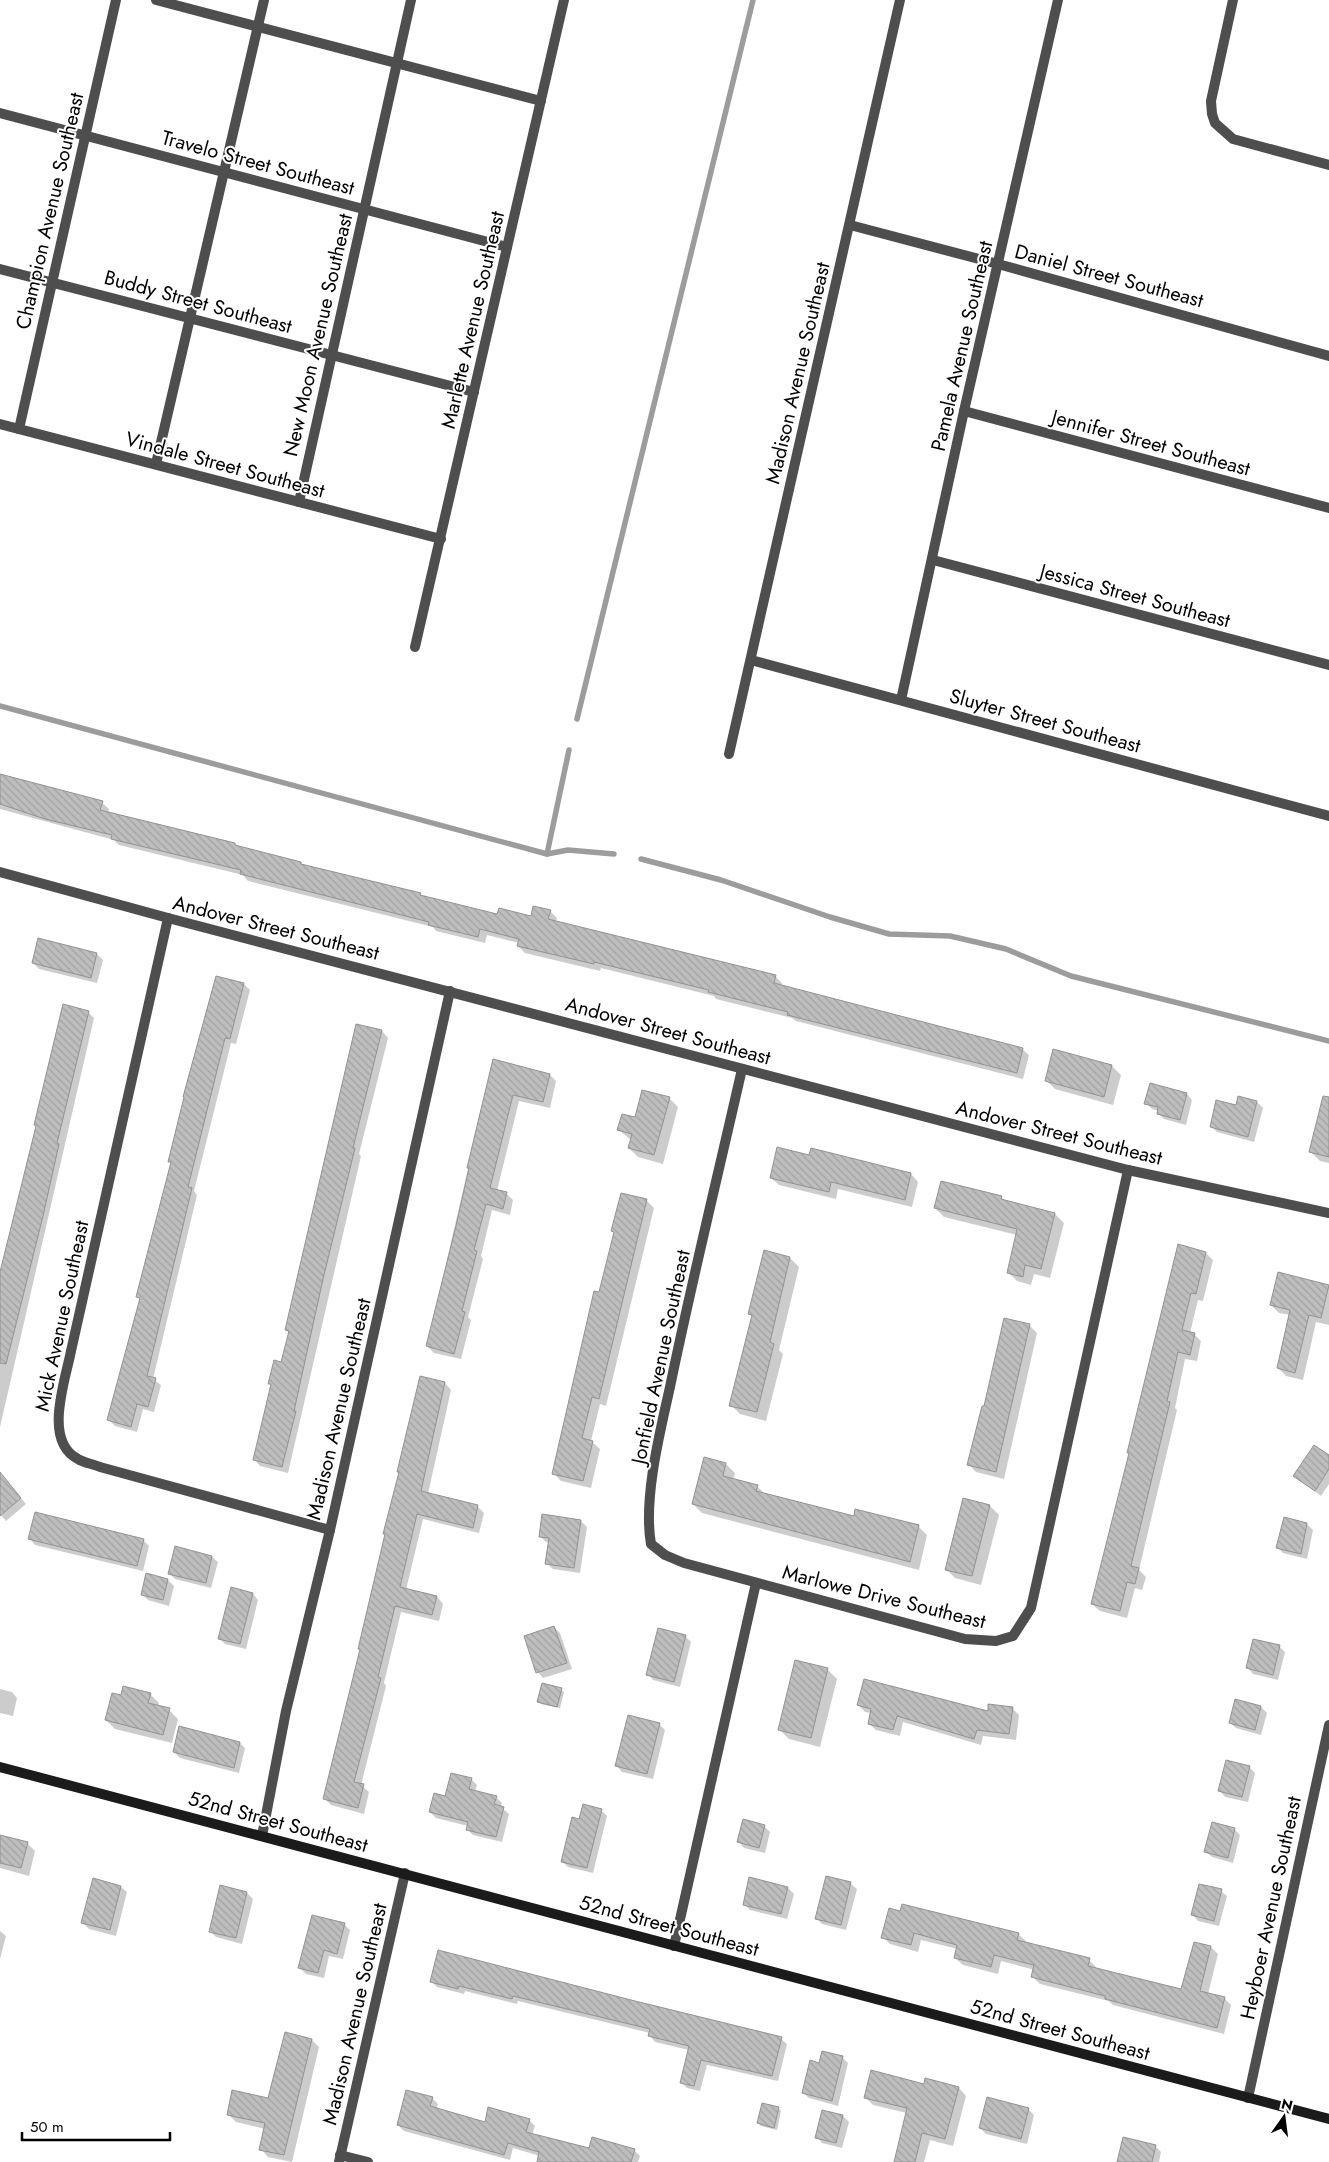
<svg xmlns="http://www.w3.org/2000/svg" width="1329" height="2162" viewBox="0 0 1329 2162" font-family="Jost,sans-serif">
	<defs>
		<pattern id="building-back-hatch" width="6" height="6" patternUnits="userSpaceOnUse" patternTransform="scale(1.25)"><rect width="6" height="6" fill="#bebebe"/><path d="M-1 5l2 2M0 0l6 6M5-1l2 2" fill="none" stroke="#a2a2a2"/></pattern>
	</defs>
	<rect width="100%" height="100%" fill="#fff"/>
	<g fill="#0003">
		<polygon points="0,775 102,803 109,809 108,813 235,844 238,847 301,863 303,866 420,894 424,897 498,916 532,917 550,911 557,918 556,922 775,976 782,983 781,986 1022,1049 1029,1055 1023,1079 796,1021 792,1018 716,999 714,996 601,968 600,971 525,953 518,946 519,943 487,935 485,943 436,931 433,927 248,881 243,875 119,845 114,840 0,809"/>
		<polygon points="39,940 97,954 103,960 97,983 39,969 33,963"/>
		<polygon points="216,977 244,984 250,990 236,1044 231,1043 194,1191 197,1195 153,1379 161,1385 154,1412 143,1409 137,1432 115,1426 109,1420 141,1300 137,1296 172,1164 170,1161"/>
		<polygon points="88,1012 94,1018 0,1427 0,1277"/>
		<polygon points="382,1031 388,1038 359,1154 361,1156 288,1473 260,1466 254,1459 272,1386 270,1383 282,1363 289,1333 286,1330"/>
		<polygon points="493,1061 550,1075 556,1081 550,1108 519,1101 497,1191 507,1194 513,1200 510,1215 492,1210 481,1256 483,1259 468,1317 471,1320 461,1359 434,1353 427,1346"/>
		<polygon points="1112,1066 1121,1075 1113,1105 1055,1089 1046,1080"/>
		<polygon points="1187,1094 1192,1100 1186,1125 1164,1119 1158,1113 1159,1111 1152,1109 1146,1103"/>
		<polygon points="669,1098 678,1107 663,1164 638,1157 629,1148 631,1140 619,1130"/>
		<polygon points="1257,1102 1263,1108 1254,1142 1217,1132 1211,1126 1237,1106"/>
		<polygon points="1329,1124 1329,1163 1320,1161 1311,1152"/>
		<polygon points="812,1150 911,1174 918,1182 912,1207 838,1189 836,1199 779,1185 771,1178 810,1156"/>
		<polygon points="1001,1197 1006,1202 1055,1214 1064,1223 1050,1278 1034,1274 1031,1285 1017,1281 1008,1272 1017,1235 944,1217 935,1208"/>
		<polygon points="646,1200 654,1208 606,1406 600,1404 591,1441 600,1449 591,1488 561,1481 553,1473 600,1294"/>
		<polygon points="1206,1253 1213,1260 1203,1301 1198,1300 1190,1333 1194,1334 1201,1341 1197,1361 1185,1359 1175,1408 1177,1410 1139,1570 1146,1577 1142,1590 1135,1588 1127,1618 1100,1611 1092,1604 1130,1455 1128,1452"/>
		<polygon points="790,1258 799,1267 779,1350 783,1354 766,1421 740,1414 731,1405 753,1317 749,1314"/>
		<polygon points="1279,1274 1329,1286 1329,1325 1316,1322 1303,1380 1286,1376 1278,1368 1290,1315 1279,1313 1271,1305"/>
		<polygon points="1029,1325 1037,1333 1004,1479 976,1472 969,1465"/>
		<polygon points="445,1383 451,1390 428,1494 477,1506 484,1513 479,1533 423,1519 406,1590 437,1597 443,1604 439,1621 401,1612 384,1683 386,1686 361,1785 369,1792 364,1814 331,1805 325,1799"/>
		<polygon points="1329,1456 1329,1484 1321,1496 1295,1476"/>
		<polygon points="726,1464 735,1473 733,1480 757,1486 766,1495 854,1517 918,1526 927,1535 919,1570 702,1513 693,1504"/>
		<polygon points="0,1474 26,1504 6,1521 0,1514"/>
		<polygon points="990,1506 999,1515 981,1585 955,1578 946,1569"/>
		<polygon points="581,1521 587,1527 580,1573 553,1569 547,1563 550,1543 546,1542 540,1536"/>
		<polygon points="1307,1524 1313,1530 1307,1559 1283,1553 1278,1548"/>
		<polygon points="30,1539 143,1540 149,1546 143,1571 35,1545"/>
		<polygon points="212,1557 218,1562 211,1588 175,1579 169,1573"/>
		<polygon points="147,1575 168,1580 174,1586 169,1606 148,1600 142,1594"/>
		<polygon points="253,1594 258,1600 246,1649 225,1644 219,1638"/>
		<polygon points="554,1627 560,1633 572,1669 543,1678 538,1672"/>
		<polygon points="685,1636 691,1642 680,1687 653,1680 648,1674"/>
		<polygon points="1279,1646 1285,1652 1278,1680 1253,1674 1248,1668"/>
		<polygon points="796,1662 828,1670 837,1679 820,1747 789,1739 780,1730"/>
		<polygon points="0,1689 12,1692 17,1698 13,1716 0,1713"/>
		<polygon points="561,1690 564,1692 560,1708 541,1704 539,1701"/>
		<polygon points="150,1694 159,1703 158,1707 169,1710 178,1719 172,1743 115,1729 106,1720 122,1696"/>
		<polygon points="858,1705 989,1713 1012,1708 1019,1715 1016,1740 983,1736 981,1745 903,1722 900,1736 876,1730 869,1724 871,1713 865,1712"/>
		<polygon points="1261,1707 1267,1713 1261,1735 1236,1728 1230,1723"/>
		<polygon points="659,1724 665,1730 653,1779 622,1772 617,1766"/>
		<polygon points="240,1743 245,1748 239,1773 180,1758 174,1752"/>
		<polygon points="1249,1767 1255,1773 1248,1802 1225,1797 1220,1791"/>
		<polygon points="471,1779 477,1785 475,1792 496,1797 502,1803 501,1807 509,1814 502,1842 473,1835 467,1829 468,1826 436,1818 430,1812 446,1797"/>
		<polygon points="601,1810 607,1816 593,1873 568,1867 562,1861 580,1820"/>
		<polygon points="764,1826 770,1832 765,1853 744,1848 739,1842"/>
		<polygon points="1234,1829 1240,1835 1233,1863 1212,1857 1206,1852"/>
		<polygon points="0,1836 27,1843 35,1851 29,1876 0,1868"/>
		<polygon points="827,1877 851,1884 857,1889 846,1930 822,1924 816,1918"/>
		<polygon points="121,1887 127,1892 116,1936 89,1929 83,1923"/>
		<polygon points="221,1887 247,1893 253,1899 242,1944 216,1937 210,1931"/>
		<polygon points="788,1888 794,1894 787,1919 750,1910 744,1904"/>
		<polygon points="1221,1891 1227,1896 1219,1926 1198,1921 1193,1915"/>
		<polygon points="890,1909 1018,1934 1026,1941 1025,1944 1089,1960 1096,1967 1096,1969 1182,1990 1195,1943 1211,1947 1218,1954 1208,1994 1224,1998 1231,2005 1224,2034 1113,2005 1109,2001 1040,1984 1033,1977 1035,1970 1001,1961 998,1974 963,1965 955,1958 958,1949 921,1940 918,1952 890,1944 883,1937"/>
		<polygon points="344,1924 350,1930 343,1959 329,1956 324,1978 306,1974 300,1968"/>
		<polygon points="0,1931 6,1936 0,1959"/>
		<polygon points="431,1981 781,2039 787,2044 778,2081 707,2065 700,2091 687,2088 681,2082 689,2050 655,2042 650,2036 650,2033 518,2001 517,2004 465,1991 464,1994 437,1987"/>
		<polygon points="312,2040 319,2047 292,2162 268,2157 261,2149 265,2129 236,2122 228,2114 269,2099"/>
		<polygon points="842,2057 848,2063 838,2106 809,2098 803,2093 820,2064"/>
		<polygon points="925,2085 959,2088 966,2096 953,2146 930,2140 924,2162 895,2162 907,2113 873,2105 865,2097"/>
		<polygon points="432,2098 438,2104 436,2110 485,2123 529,2120 535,2126 532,2135 590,2150 634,2150 640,2156 638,2162 538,2162 540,2156 513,2148 510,2160 404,2131 398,2125"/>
		<polygon points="763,2105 779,2109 781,2111 777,2130 761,2126 758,2123"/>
		<polygon points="1028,2109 1034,2115 1027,2144 986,2134 980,2128"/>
		<polygon points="823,2111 843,2116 849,2122 842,2148 822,2143 817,2137"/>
		<polygon points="1155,2146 1161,2152 1159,2162 1118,2162"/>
	</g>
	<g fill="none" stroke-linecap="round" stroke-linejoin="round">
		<g stroke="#9c9c9c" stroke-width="5.5">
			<polyline points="0,706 547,854 568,850 614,854"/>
			<polyline points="577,719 753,0"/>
			<polyline points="547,854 569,750"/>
			<polyline points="641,859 721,880 830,917 889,934 950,936 1006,949 1071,976 1329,1041"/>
		</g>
	</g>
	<g fill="url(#building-back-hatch)" stroke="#929292">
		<polygon points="0,774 103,801 100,810 235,843 235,845 301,862 301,864 421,893 420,895 497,914 499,908 531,916 533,906 551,910 548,919 776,975 774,983 1023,1048 1017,1073 787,1015 788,1012 708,992 709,990 594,962 594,964 517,946 519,939 480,929 478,937 428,925 429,922 240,874 241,870 111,839 112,835 45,819 0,804"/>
		<polygon points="38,938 97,953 91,978 32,963"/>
		<polygon points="216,976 244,983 230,1039 225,1038 188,1187 192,1188 147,1376 156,1378 148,1407 137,1404 131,1427 107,1420 140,1298 136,1297 171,1162 168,1162 184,1097 183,1097"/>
		<polygon points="63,1004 89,1011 57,1143 59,1144 43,1216 6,1364 0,1363 0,1272 36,1126 34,1125"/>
		<polygon points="356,1024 382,1030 353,1148 355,1148 323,1279 294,1411 296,1411 282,1467 253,1460 271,1384 268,1384 274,1360 281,1362 289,1331 285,1330"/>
		<polygon points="1053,1049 1112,1065 1104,1097 1045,1081"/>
		<polygon points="493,1059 550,1074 543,1102 513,1095 490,1188 507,1192 503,1209 486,1204 474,1250 477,1251 462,1311 465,1312 454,1354 426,1346 456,1226 469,1168 467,1168"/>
		<polygon points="1150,1083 1187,1093 1180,1120 1157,1114 1158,1107 1144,1104"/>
		<polygon points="642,1090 670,1097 654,1155 628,1148 632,1134 617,1130 622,1114 635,1117"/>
		<polygon points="1238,1096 1257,1101 1248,1137 1210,1127 1216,1100 1236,1105"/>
		<polygon points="1323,1096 1329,1097 1329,1157 1309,1152"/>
		<polygon points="777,1147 809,1155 811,1148 911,1173 905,1200 831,1182 829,1192 770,1178"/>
		<polygon points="941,1181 1002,1196 1001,1199 1055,1213 1041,1269 1025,1265 1023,1277 1007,1273 1017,1229 934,1208"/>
		<polygon points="621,1193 647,1199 599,1399 592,1397 582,1438 593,1441 583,1481 552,1474 594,1291 599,1292 614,1232 611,1231"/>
		<polygon points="1178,1244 1206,1252 1196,1294 1191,1293 1182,1330 1195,1333 1190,1355 1178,1352 1167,1401 1170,1402 1131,1566 1139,1568 1135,1584 1127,1582 1120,1611 1091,1604 1129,1453 1127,1453"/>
		<polygon points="764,1250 790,1257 770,1342 774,1344 757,1412 729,1406 752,1315 748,1314"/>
		<polygon points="1278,1272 1329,1285 1321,1318 1309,1315 1295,1373 1277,1368 1290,1310 1270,1305"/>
		<polygon points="1004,1318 1030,1324 996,1472 967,1465 982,1406 984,1406"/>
		<polygon points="420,1376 445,1382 421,1491 478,1505 473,1528 417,1514 400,1587 437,1596 432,1615 395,1606 378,1677 381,1678 354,1782 364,1784 358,1808 323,1799 360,1649 358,1649 385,1534 383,1534 399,1472 397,1472"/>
		<polygon points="1314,1445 1329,1455 1329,1469 1315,1491 1293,1476"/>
		<polygon points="704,1457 726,1463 723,1476 758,1485 756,1491 854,1516 855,1509 919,1525 910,1562 692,1504"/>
		<polygon points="0,1472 21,1498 0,1516"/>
		<polygon points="963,1498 990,1505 972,1576 945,1570"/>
		<polygon points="35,1512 144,1539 137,1566 28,1539"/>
		<polygon points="542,1514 581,1520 574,1568 545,1564 549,1538 539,1537"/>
		<polygon points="1284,1517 1307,1523 1301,1554 1276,1548"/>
		<polygon points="175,1546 212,1556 206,1583 168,1574"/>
		<polygon points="146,1573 168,1579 163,1600 141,1595"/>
		<polygon points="231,1587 253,1593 240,1644 218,1639"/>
		<polygon points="554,1626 567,1663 536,1673 524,1636"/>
		<polygon points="658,1628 686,1635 674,1682 646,1675"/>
		<polygon points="1253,1639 1280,1645 1273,1675 1246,1668"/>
		<polygon points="795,1660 828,1668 811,1738 778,1730"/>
		<polygon points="864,1679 988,1711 988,1704 1013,1707 1009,1734 977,1730 974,1739 897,1716 893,1730 868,1724 871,1709 857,1705"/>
		<polygon points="542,1683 562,1688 557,1707 537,1702"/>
		<polygon points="123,1686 151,1693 148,1703 170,1708 163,1735 105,1720 112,1693 121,1695"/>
		<polygon points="1235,1699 1261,1706 1255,1730 1229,1723"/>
		<polygon points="628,1715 660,1723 647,1774 615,1766"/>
		<polygon points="179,1726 240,1742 234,1768 173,1752"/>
		<polygon points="1226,1760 1250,1766 1242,1797 1218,1791"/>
		<polygon points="451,1773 472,1778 469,1789 497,1796 494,1804 504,1807 496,1837 466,1830 468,1822 429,1812 434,1793 445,1796"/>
		<polygon points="583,1804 602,1809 587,1868 561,1862 572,1817 579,1819"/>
		<polygon points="743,1819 765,1825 759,1848 737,1842"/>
		<polygon points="1212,1822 1235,1828 1228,1858 1204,1852"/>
		<polygon points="0,1835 28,1842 21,1868 0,1863"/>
		<polygon points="826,1876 851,1882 841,1925 815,1919"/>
		<polygon points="749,1877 788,1887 781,1914 743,1905"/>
		<polygon points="93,1878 121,1886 110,1930 81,1923"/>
		<polygon points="1199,1884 1222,1889 1214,1921 1191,1915"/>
		<polygon points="220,1885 247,1892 236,1938 209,1932"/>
		<polygon points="902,1904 1019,1933 1017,1940 1090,1958 1088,1966 1181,1989 1194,1942 1211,1946 1200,1991 1225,1997 1217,2028 1105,1999 1105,1996 1031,1977 1034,1965 994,1955 991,1967 954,1958 957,1945 914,1933 911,1945 881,1938 889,1908 900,1911"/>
		<polygon points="312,1915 345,1923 337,1954 324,1950 318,1973 298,1968"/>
		<polygon points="438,1950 631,2000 782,2037 772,2076 701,2060 694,2086 680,2083 689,2046 648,2036 650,2029 567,2009 513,1996 512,1999 459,1986 458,1989 430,1982"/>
		<polygon points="285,2032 312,2039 284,2155 259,2150 265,2123 227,2115 232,2090 268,2098"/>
		<polygon points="822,2051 843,2056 832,2101 802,2093 810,2060 819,2063"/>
		<polygon points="871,2070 924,2084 925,2078 959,2087 945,2139 922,2133 915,2162 894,2162 907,2108 864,2098"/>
		<polygon points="406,2090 433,2097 430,2106 485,2122 488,2107 530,2119 526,2132 589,2148 592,2137 635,2149 631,2162 537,2162 539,2152 508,2143 504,2155 397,2125"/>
		<polygon points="987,2097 1029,2108 1021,2139 979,2128"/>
		<polygon points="762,2103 779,2107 774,2128 757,2123"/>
		<polygon points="822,2110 843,2115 836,2143 815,2138"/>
		<polygon points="1123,2137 1156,2145 1152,2162 1117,2162"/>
	</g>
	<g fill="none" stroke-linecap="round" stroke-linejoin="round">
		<g stroke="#4e4e4e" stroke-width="10">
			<polyline points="156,0 541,101"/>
			<polyline points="1233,0 1211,101 1212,114 1215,123 1233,139 1329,165"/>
			<polyline points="0,113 507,247"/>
			<polyline points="850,225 998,264 1329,356"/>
			<polyline points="0,269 474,392"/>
			<polyline points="964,411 1329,508"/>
			<polyline points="0,424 441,539"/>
			<polyline points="19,429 116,0"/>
			<polyline points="156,464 264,0"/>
			<polyline points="299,502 411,0"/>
			<polyline points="933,560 1329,665"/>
			<polyline points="415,647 564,0"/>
			<polyline points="751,660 1329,816"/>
			<polyline points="901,700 964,411 1058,0"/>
			<polyline points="729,754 900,0"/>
			<polyline points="0,872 168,918 1128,1170 1329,1213"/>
			<path d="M168,918L71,1351C65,1382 43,1441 78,1459C84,1463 93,1464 100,1467L330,1530"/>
			<path d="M742,1069C718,1175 692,1280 670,1387C660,1432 643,1499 651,1544L665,1555L684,1563L965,1639L996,1641L1013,1636L1031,1608L1128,1170"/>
			<polyline points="262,1836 286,1711 330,1530 450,991"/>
			<polyline points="674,1946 756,1583"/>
			<polyline points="1248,2098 1329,1725"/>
			<polyline points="340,2155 368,2162"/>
		</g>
		<polyline stroke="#4e4e4e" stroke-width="10" points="339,2162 405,1873"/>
		<polyline stroke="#1b1b1b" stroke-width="10" points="0,1767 1329,2119"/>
	</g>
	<g text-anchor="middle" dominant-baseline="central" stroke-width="4" stroke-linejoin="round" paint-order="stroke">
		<g font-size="20" fill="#000" stroke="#fff">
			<text transform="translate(258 163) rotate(15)">Travelo Street Southeast</text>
			<text transform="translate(50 211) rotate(-77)">Champion Avenue Southeast</text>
			<text transform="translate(1109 276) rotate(15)">Daniel Street Southeast</text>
			<text transform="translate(198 302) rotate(15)">Buddy Street Southeast</text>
			<text transform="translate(473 320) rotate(-77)">Marlette Avenue Southeast</text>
			<text transform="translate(318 335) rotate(-77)">New Moon Avenue Southeast</text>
			<text transform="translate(962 346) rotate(-77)">Pamela Avenue Southeast</text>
			<text transform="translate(798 373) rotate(-77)">Madison Avenue Southeast</text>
			<text transform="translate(1151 443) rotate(15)">Jennifer Street Southeast</text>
			<text transform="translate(225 465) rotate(15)">Vindale Street Southeast</text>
			<text transform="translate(1135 596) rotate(15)">Jessica Street Southeast</text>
			<text transform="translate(1045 721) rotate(15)">Sluyter Street Southeast</text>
			<text transform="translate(276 928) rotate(14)">Andover Street Southeast</text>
			<text transform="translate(668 1031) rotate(15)">Andover Street Southeast</text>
			<text transform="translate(1059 1133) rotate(14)">Andover Street Southeast</text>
			<text transform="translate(62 1316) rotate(-78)">Mick Avenue Southeast</text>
			<text transform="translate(661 1357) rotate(-78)">Jonfield Avenue Southeast</text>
			<text transform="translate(339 1409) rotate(-77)">Madison Avenue Southeast</text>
			<text transform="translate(884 1597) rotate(14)">Marlowe Drive Southeast</text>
			<text transform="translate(278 1822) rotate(15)">52nd Street Southeast</text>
			<text transform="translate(1271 1908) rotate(-78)">Heyboer Avenue Southeast</text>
			<text transform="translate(669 1926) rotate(15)">52nd Street Southeast</text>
			<text transform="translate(355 2014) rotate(-77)">Madison Avenue Southeast</text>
			<text transform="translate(1060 2030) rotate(15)">52nd Street Southeast</text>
		</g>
	</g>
	<g transform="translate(1284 2117) rotate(14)" stroke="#ffffff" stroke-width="4" paint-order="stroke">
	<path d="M0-4L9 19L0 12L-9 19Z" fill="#000000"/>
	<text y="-8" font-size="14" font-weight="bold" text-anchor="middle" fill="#000000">N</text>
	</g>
	<path d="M22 2132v8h148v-8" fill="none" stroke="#000000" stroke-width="2.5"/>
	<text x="30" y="2132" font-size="15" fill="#000000" stroke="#ffffff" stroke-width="4" paint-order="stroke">50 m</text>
</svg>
